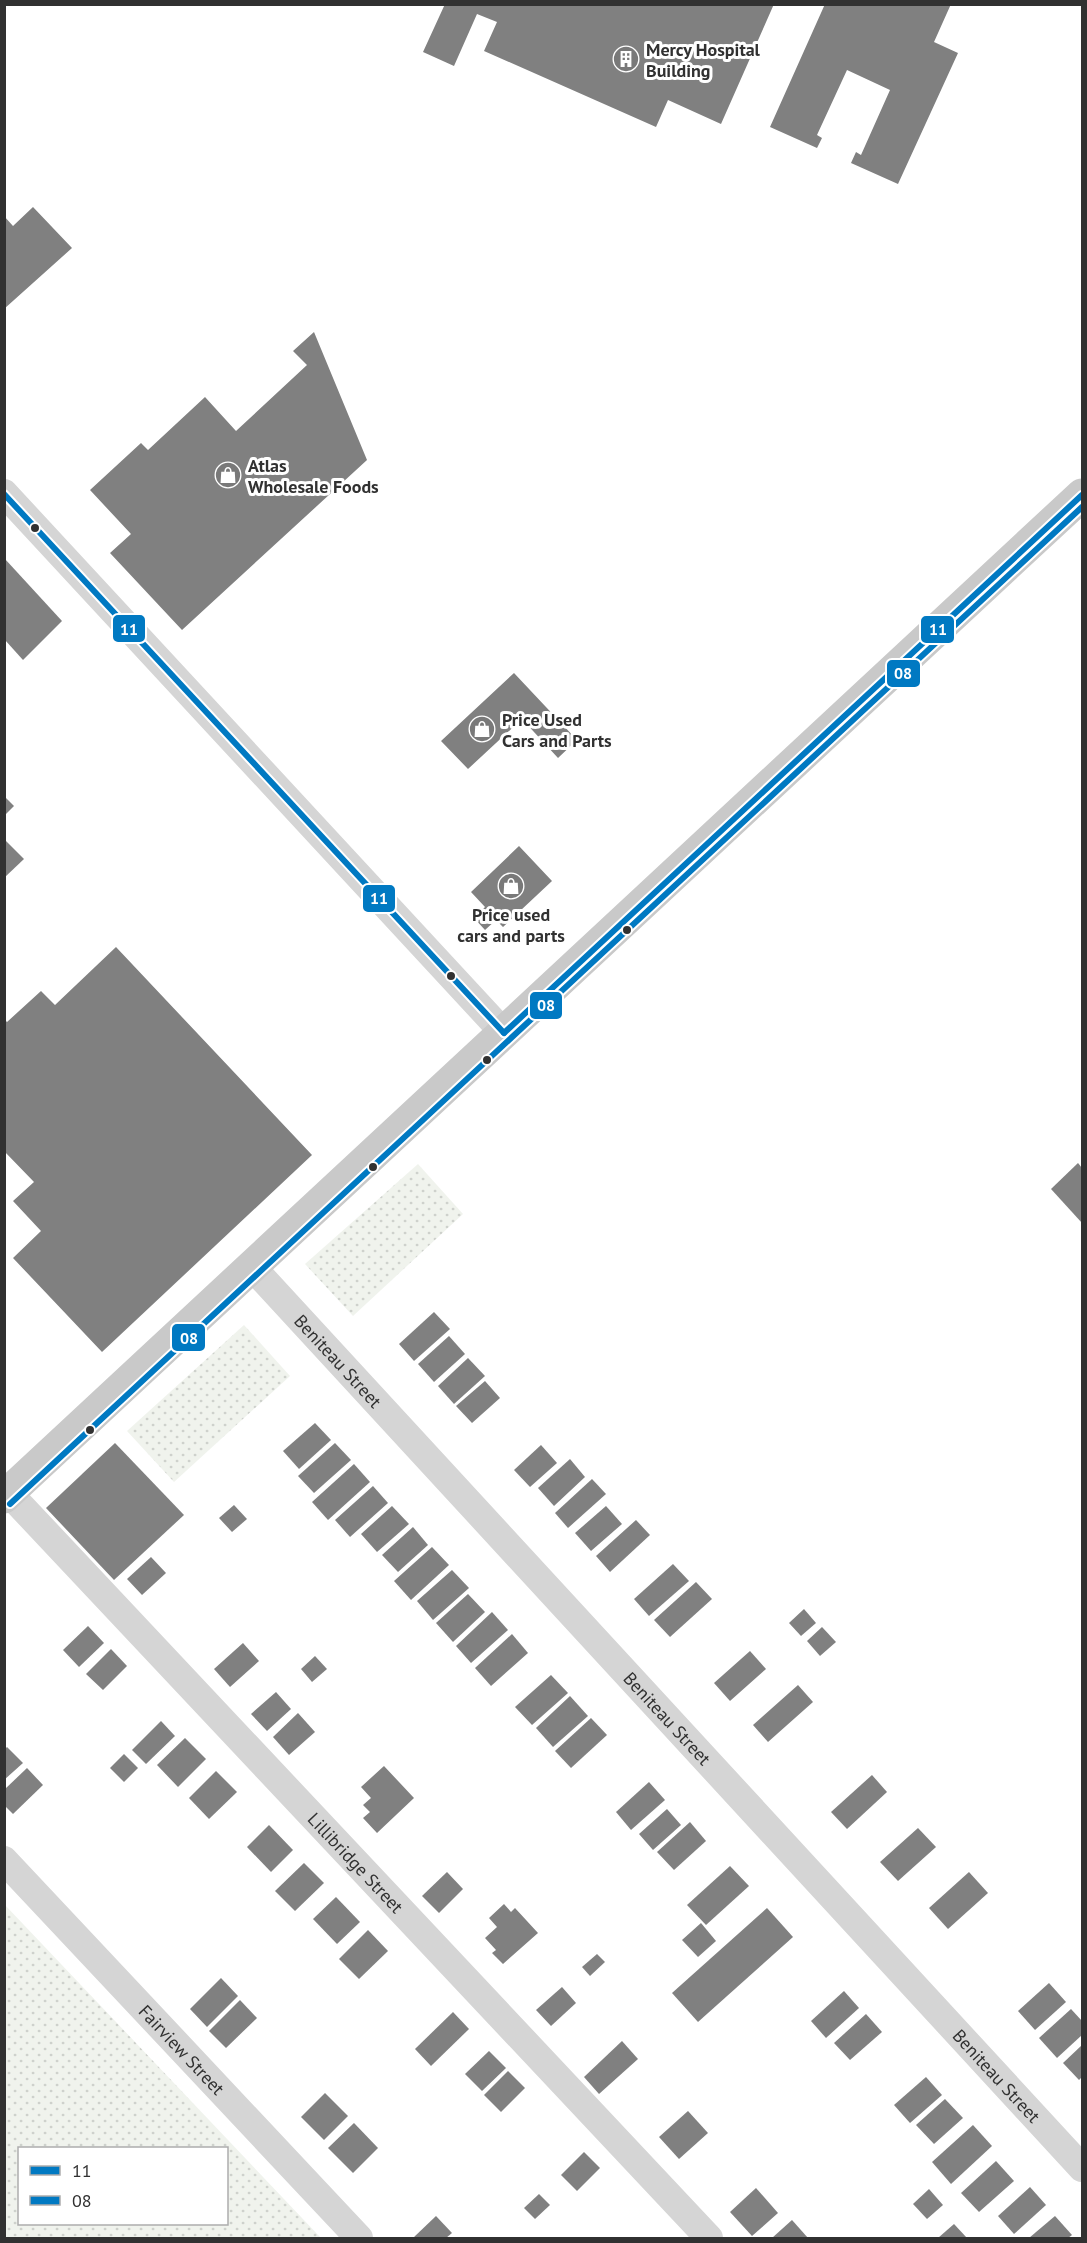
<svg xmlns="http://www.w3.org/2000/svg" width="1087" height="2243" viewBox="0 0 1087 2243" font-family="'PT Sans',sans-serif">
	<defs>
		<pattern id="grass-dots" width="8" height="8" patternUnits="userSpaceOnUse" patternTransform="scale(1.5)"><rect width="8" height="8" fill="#f0f3ed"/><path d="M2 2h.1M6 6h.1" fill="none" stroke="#ced1cc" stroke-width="1.8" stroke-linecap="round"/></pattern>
	</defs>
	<rect width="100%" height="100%" fill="#fff"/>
	<g fill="url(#grass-dots)" fill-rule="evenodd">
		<polygon points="418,1164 463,1214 353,1316 305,1264"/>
		<polygon points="244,1325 290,1376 174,1482 127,1431"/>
		<path d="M5,1905L321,2238H5ZM20,2148H226V2224H20Z"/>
	</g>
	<g fill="#808080">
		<polygon points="445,4 774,4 721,124 668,100 656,127 484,51 497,22 477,14 454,66 423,52"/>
		<polygon points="825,4 951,4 934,42 958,53 898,184 851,163 856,152 861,155 890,90 847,70 817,135 822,138 817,148 770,127"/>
		<polygon points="33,207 72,248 4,309 4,216 13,226"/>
		<polygon points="314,332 367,460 182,630 110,553 131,534 90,490 141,443 148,450 205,397 236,431 307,365 293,351"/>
		<polygon points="5,559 62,621 23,660 5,640"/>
		<polygon points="514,673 577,740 558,758 522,719 468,769 441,741"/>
		<polygon points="4,796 14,806 4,816"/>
		<polygon points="4,839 24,859 4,878"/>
		<polygon points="519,846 552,881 503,927 496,920 485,930 474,918 485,907 471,892"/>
		<polygon points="116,947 312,1155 102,1352 13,1258 41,1231 13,1201 34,1182 4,1151 4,1019 7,1022 41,991 55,1005"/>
		<polygon points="1078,1163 1082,1168 1082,1223 1051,1189"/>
		<polygon points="434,1312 450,1329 414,1361 399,1344"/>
		<polygon points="449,1336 465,1354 434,1382 418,1364"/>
		<polygon points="468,1358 485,1376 454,1404 438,1386"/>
		<polygon points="485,1381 500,1398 472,1423 456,1406"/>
		<polygon points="315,1423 331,1440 299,1469 283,1451"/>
		<polygon points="115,1443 184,1515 114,1580 46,1508"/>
		<polygon points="335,1443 351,1460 314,1493 298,1476"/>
		<polygon points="541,1445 557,1463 530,1487 514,1470"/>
		<polygon points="570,1459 585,1477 554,1506 538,1488"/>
		<polygon points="354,1464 370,1482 328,1520 312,1502"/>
		<polygon points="592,1479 606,1494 568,1528 555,1513"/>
		<polygon points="373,1486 388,1503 350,1537 335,1520"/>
		<polygon points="234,1505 247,1519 232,1532 219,1518"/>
		<polygon points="392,1506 409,1524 377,1552 361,1534"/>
		<polygon points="606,1506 622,1524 591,1551 575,1533"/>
		<polygon points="636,1520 650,1535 610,1572 596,1556"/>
		<polygon points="413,1527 428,1545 398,1572 382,1555"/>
		<polygon points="432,1547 449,1565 411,1600 394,1581"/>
		<polygon points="151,1557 166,1573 142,1595 127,1579"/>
		<polygon points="673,1564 689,1581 649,1616 634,1599"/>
		<polygon points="452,1570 469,1588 433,1620 417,1601"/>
		<polygon points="696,1582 712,1599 670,1637 654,1620"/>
		<polygon points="468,1594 485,1612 453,1642 436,1623"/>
		<polygon points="804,1609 816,1623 801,1636 789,1623"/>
		<polygon points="492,1612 508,1630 471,1663 456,1646"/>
		<polygon points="88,1626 104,1643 79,1667 63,1650"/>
		<polygon points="822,1627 836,1642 820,1656 807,1641"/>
		<polygon points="512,1634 528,1653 491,1686 475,1668"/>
		<polygon points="243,1643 259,1661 230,1687 214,1669"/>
		<polygon points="111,1649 127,1666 103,1690 86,1674"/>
		<polygon points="750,1651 766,1669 730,1701 714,1683"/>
		<polygon points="315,1656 327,1669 312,1682 301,1669"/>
		<polygon points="551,1675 568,1693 532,1725 515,1707"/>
		<polygon points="798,1685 813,1702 768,1742 753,1725"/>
		<polygon points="276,1692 291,1709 267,1731 251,1714"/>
		<polygon points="570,1696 588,1716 553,1747 536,1728"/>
		<polygon points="298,1713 315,1732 289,1755 273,1737"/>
		<polygon points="591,1718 607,1735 571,1768 555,1751"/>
		<polygon points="161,1721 175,1736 146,1764 132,1750"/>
		<polygon points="185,1738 206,1759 178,1787 157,1765"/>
		<polygon points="7,1747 23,1763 4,1780 4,1750"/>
		<polygon points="124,1754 138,1768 124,1782 110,1768"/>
		<polygon points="384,1766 414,1798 377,1833 363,1818 370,1812 363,1805 371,1798 361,1787"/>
		<polygon points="27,1768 43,1785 13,1814 4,1805 4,1790"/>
		<polygon points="216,1771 237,1792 209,1819 189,1798"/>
		<polygon points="872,1775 887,1792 847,1829 831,1812"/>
		<polygon points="649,1782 665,1800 631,1830 616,1812"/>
		<polygon points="667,1809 681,1825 653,1850 639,1834"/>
		<polygon points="690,1822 706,1841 674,1870 657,1852"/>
		<polygon points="269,1825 293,1850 271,1872 247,1847"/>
		<polygon points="918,1828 936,1847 898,1881 880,1862"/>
		<polygon points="304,1863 324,1883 295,1911 275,1891"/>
		<polygon points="730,1866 749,1886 706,1925 687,1905"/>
		<polygon points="447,1872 463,1889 439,1913 422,1896"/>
		<polygon points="969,1872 988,1893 948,1929 929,1908"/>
		<polygon points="336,1897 360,1922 337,1944 313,1919"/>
		<polygon points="504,1904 511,1912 515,1908 538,1933 503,1964 492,1953 496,1950 485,1938 497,1927 489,1918"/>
		<polygon points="767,1908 793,1937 698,2022 672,1993"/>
		<polygon points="701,1923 716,1941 698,1957 682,1940"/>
		<polygon points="368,1930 388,1951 359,1979 339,1959"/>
		<polygon points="597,1954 605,1962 590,1976 582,1967"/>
		<polygon points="221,1978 238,1996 207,2027 190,2009"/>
		<polygon points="1049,1983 1066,2002 1035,2030 1018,2011"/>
		<polygon points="562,1987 576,2003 551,2026 536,2010"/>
		<polygon points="844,1991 859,2008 826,2038 811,2021"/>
		<polygon points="240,2000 257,2018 226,2048 209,2031"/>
		<polygon points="1071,2009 1082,2021 1082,2035 1057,2058 1039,2038"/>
		<polygon points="453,2012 469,2029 431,2066 415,2049"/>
		<polygon points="866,2014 882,2032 850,2060 834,2043"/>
		<polygon points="622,2041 638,2059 599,2094 584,2077"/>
		<polygon points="1082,2045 1082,2077 1079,2080 1063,2063"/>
		<polygon points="489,2051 506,2068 482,2091 465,2074"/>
		<polygon points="508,2071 525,2088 501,2112 484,2095"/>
		<polygon points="926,2077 942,2095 910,2123 894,2105"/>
		<polygon points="325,2093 348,2116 324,2140 301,2117"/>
		<polygon points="945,2099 963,2118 934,2144 916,2125"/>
		<polygon points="688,2111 708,2133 679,2159 659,2137"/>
		<polygon points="354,2123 378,2148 353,2173 328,2148"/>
		<polygon points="973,2125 992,2146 951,2184 932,2162"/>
		<polygon points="584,2152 600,2168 577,2191 561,2175"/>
		<polygon points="996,2161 1014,2181 979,2212 961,2193"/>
		<polygon points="1030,2187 1046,2205 1014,2234 998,2216"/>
		<polygon points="756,2188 778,2213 752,2236 730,2212"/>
		<polygon points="929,2189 943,2205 927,2219 913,2204"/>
		<polygon points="539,2194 550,2205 535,2219 524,2208"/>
		<polygon points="436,2216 452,2233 446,2238 413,2238"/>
		<polygon points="1055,2216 1072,2235 1068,2238 1029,2238"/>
		<polygon points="792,2220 808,2238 772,2238"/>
		<polygon points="954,2224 967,2238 938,2238"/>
	</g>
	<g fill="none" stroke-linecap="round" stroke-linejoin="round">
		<g stroke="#d5d5d5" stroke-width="28">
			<polyline points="4,493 504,1033"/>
			<path id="s1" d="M253,1268L1082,2168"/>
			<path id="s2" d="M4,1488L709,2238"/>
			<path id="s3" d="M4,1860L359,2238"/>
		</g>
		<polyline stroke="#c9c9c9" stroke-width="33" points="4,1497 1082,495"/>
		<g stroke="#fff" stroke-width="10">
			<g id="bus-1">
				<polyline points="4,494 504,1033"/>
				<polyline points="504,1033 1082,495"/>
			</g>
		</g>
		<g stroke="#fff" stroke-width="10">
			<polyline id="bus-2" points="10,1504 1082,507"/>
		</g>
		<use href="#bus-1" stroke="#0079c2" stroke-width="6"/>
		<use href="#bus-2" stroke="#0079c2" stroke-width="6"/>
	</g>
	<defs>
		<g id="building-disc" transform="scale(1.35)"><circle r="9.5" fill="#797979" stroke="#fff"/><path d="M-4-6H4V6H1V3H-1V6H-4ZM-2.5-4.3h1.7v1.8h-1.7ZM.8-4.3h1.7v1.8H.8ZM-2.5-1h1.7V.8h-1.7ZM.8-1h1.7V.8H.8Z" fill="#fff"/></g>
		<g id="shop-disc" transform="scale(1.35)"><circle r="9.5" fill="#797979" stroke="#fff"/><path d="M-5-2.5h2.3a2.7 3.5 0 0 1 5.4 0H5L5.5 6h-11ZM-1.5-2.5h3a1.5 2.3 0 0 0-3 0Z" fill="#fff"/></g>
	</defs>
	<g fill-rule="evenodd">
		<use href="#building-disc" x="626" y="59"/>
		<use href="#shop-disc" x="228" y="475"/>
		<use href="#shop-disc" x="482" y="729"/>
		<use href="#shop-disc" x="511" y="886"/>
	</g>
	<g fill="#313131" stroke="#fff" stroke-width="2">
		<circle cx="35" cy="528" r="5"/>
		<circle cx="627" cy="930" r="5"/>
		<circle cx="451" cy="976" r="5"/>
		<circle cx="487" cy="1060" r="5"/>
		<circle cx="373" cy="1167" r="5"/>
		<circle cx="90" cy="1430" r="5"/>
	</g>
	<g text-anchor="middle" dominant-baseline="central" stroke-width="6" stroke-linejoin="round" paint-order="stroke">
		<g font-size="18" font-weight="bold" fill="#313131" stroke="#fff" text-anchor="start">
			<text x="646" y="49">Mercy Hospital<tspan x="646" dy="21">Building</tspan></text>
			<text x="248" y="465">Atlas<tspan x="248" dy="21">Wholesale Foods</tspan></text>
			<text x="502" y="719">Price Used<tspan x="502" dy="21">Cars and Parts</tspan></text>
			<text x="511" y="914" text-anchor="middle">Price used<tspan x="511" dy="21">cars and parts</tspan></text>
		</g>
		<g font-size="18" fill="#313131" stroke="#fff">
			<text stroke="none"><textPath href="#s1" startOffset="126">Beniteau Street</textPath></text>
			<text stroke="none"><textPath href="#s1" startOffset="612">Beniteau Street</textPath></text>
			<text stroke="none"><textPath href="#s2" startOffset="514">Lillibridge Street</textPath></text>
			<text stroke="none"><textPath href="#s3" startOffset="260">Fairview Street</textPath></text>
			<text stroke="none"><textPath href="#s1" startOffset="1098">Beniteau Street</textPath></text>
		</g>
	</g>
	<g stroke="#fff" stroke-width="2">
		<rect x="112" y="614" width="34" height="29" rx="6" fill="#0079c2"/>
		<rect x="920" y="615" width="35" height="29" rx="6" fill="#0079c2"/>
		<rect x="886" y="659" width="35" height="29" rx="6" fill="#0079c2"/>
		<rect x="362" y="884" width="34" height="29" rx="6" fill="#0079c2"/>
		<rect x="529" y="991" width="34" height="29" rx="6" fill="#0079c2"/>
		<rect x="171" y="1323" width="35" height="29" rx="6" fill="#0079c2"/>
	</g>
	<g font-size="16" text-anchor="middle" font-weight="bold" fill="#fff">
		<text x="129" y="635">11</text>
		<text x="938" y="635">11</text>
		<text x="903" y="679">08</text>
		<text x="379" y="904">11</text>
		<text x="546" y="1011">08</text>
		<text x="189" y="1344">08</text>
	</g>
	<rect width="1087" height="2243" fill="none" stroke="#313131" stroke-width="12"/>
	<rect x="18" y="2147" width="210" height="78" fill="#ffffff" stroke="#adadad" stroke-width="1.5"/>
	<rect x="30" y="2166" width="30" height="9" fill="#0079c2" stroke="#adadad" stroke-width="1.5"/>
	<text x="72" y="2177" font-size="18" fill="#313131">11</text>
	<rect x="30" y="2196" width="30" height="9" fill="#0079c2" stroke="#adadad" stroke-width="1.5"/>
	<text x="72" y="2207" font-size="18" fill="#313131">08</text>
</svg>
